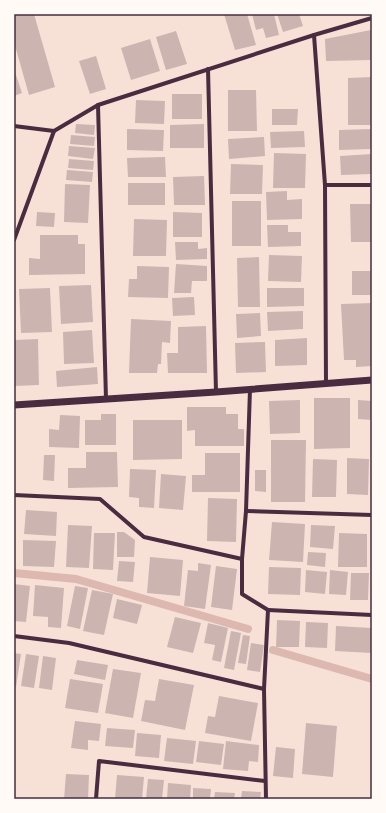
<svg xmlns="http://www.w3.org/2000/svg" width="386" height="813" viewBox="0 0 386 813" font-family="Lato,sans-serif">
	<rect width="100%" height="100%" fill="#f7e1d7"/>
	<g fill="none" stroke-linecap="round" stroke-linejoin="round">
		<g stroke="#dcb8b0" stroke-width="8">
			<polyline points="14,573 76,579 248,629"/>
			<polyline points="273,650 372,679"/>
		</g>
	</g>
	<g fill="#ccb4b1">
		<polygon points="14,14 34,14 55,87 29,95 14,42"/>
		<polygon points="224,14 247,14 256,45 235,50"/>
		<polygon points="252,14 274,14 279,35 266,38 263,28 256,30"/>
		<polygon points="277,14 299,14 303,26 283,32"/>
		<polygon points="371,30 372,60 326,61 325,39"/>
		<polygon points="176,31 187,64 166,70 156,37"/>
		<polygon points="150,39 160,71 131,80 121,48"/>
		<polygon points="96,56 106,89 90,94 79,61"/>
		<polygon points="14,69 22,93 14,96"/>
		<polygon points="372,77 372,125 348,125 348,78"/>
		<polygon points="228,90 256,90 257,131 228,131"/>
		<rect x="172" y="94" width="30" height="25"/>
		<polygon points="136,100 165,101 164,124 135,123"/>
		<polygon points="272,109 298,109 297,125 272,125"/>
		<polygon points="76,124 95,125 94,135 75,133"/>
		<polygon points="204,124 204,148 170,148 170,125"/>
		<polygon points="127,129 164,130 163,151 127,150"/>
		<polygon points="372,129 372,149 339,150 339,130"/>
		<polygon points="304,131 305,147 271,148 270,132"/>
		<polygon points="71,135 95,137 94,146 70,144"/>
		<polygon points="264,137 265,156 229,159 228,139"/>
		<polygon points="69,146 95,148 93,159 68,156"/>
		<polygon points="274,153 306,154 305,188 273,188"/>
		<polygon points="372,154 372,174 341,175 340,156"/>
		<polygon points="165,157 166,177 128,177 127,158"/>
		<polygon points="69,159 94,161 93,170 68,168"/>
		<polygon points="231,164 263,165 262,194 230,194"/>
		<polygon points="67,170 93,172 92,182 66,180"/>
		<polygon points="204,176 205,205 174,205 173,177"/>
		<rect x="128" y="183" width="37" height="22"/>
		<polygon points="65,184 90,185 88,223 64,222"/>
		<polygon points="287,191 287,200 302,199 302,219 267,220 266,192"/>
		<rect x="232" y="201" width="29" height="45"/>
		<polygon points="350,204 372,204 372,242 351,242"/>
		<polygon points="37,212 55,213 54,227 36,226"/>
		<polygon points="173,212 202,213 202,237 173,237"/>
		<polygon points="134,219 167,220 166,256 133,256"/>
		<polygon points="267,225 288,225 288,232 301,232 301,246 268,247"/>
		<polygon points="40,235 78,235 78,244 85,244 85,274 29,275 29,258 40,259"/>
		<polygon points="175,242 198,242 198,249 207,248 207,259 176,260"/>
		<polygon points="269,255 302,256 301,282 268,281"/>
		<polygon points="259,257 260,307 238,307 237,258"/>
		<polygon points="176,264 207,266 207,281 192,281 191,293 174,293"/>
		<polygon points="137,266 169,267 168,298 128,297 129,279 137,279"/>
		<rect x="352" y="271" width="20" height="24"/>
		<polygon points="91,285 93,322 61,324 59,286"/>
		<polygon points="50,288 52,332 21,333 19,289"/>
		<polygon points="267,288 304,288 304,306 267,307"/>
		<polygon points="194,297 195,315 173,316 172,298"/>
		<polygon points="372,303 372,366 356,367 356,360 344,360 341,304"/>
		<polygon points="303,311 303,329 268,331 267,312"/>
		<polygon points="260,313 261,336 237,338 236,314"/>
		<polygon points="131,319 171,321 170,343 162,342 161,364 158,364 157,373 129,373"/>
		<polygon points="206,326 207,373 168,373 167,353 178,353 178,327"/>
		<polygon points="92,330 94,363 64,364 63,332"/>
		<polygon points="307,338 307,365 275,366 275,340"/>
		<polygon points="38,339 39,385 14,386 14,340"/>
		<polygon points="265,342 266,372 236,373 235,343"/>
		<polygon points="97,367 98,384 57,387 56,371"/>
		<polygon points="314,398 350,398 350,448 314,449"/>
		<polygon points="300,400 300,433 270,434 269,401"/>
		<polygon points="358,400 372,401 372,420 358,419"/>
		<polygon points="187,407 226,407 226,414 238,414 238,429 244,429 244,446 195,446 195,430 187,431"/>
		<polygon points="101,414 116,414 116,445 85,445 85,420 101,420"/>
		<polygon points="60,415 80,416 79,448 49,447 49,429 59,430"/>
		<polygon points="133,420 182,420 182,459 133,460"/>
		<polygon points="271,440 306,440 305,502 271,502"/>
		<polygon points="86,452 117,452 118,487 68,488 68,468 86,468"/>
		<polygon points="205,453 240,453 240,492 192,492 192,475 205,475"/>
		<polygon points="44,455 55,455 54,481 43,480"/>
		<polygon points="347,458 369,459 368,495 347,494"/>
		<polygon points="313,459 337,460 336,497 312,497"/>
		<polygon points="130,469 156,470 154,508 139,507 139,498 129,497"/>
		<polygon points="255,470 266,470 266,492 255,491"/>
		<polygon points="161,474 186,476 183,510 159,508"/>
		<polygon points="208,498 237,499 236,542 207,541"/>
		<polygon points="26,510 57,512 56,536 24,534"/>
		<polygon points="272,522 305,524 303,562 269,560"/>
		<polygon points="68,525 92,526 89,568 66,567"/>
		<polygon points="311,525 335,526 333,549 310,547"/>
		<polygon points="117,532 124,532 135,540 134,557 117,557"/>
		<polygon points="94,533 115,533 113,570 93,569"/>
		<polygon points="339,533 367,534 367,567 338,567"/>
		<polygon points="23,540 56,541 54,567 23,566"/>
		<polygon points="308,552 326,553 325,567 307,565"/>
		<polygon points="150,557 183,560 180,596 147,593"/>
		<polygon points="119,561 135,562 133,582 117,581"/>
		<polygon points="198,563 211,565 205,609 184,606 188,570 198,571"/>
		<polygon points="216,566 237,569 232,610 211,607"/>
		<polygon points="269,567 301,568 300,595 268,594"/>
		<polygon points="306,570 327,572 325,594 305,592"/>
		<polygon points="330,570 348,572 346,595 329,594"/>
		<polygon points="351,573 369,573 368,600 350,600"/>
		<polygon points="14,584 30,586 26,622 14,621"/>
		<polygon points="35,585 64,588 61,628 48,627 48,617 33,616"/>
		<polygon points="75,586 88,588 80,629 67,626"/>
		<polygon points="92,590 113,594 104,635 83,631"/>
		<polygon points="117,599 142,605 137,624 113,618"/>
		<polygon points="175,617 201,623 193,653 167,647"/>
		<polygon points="277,620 300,621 299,647 276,647"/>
		<polygon points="306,622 328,623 327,648 305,647"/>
		<polygon points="208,623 228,628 221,662 212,660 215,645 204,643"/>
		<polygon points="336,626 372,628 372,653 335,651"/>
		<polygon points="231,631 241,633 234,670 224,668"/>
		<polygon points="243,635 250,636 246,664 238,663"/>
		<polygon points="251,643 264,645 260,672 247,670"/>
		<polygon points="14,653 21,654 16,687 14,686"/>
		<polygon points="26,654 39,656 34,688 21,686"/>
		<polygon points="43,656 56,658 52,690 39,688"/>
		<polygon points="77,660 108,665 105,680 74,674"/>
		<polygon points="113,669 141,673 133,718 105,713"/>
		<polygon points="70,679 103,684 98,713 65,708"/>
		<polygon points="159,679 194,685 185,730 141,721 145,700 155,701"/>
		<polygon points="219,696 258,703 251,741 205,733 208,716 215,717"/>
		<polygon points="75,721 101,724 99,741 88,740 88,750 71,748"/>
		<polygon points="306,723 337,726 333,777 302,774"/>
		<polygon points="107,728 135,730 133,748 105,746"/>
		<polygon points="137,733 161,735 159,758 135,756"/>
		<polygon points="167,738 196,741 193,764 164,761"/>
		<polygon points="199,741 224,744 221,765 196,762"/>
		<polygon points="226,741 259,745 258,762 249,761 248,771 223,769"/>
		<polygon points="276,747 295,749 293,778 273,776"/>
		<polygon points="66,774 89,775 88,799 64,799"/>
		<polygon points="117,775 144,777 142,799 115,799"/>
		<polygon points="148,779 164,780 162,799 146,799"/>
		<polygon points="168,783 191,785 190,799 167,799"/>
		<polygon points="193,788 211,789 210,799 193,799"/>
		<polygon points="242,791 261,792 260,799 241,799"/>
		<polygon points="215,792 235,793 234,799 214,799"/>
	</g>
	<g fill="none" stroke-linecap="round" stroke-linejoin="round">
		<g stroke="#4a2c40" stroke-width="4">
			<polyline points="314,35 325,185 326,382"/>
			<polyline points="208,69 216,392"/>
			<polyline points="98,105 106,399"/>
			<polyline points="14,126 54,131 98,105 314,35 372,18"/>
			<polyline points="325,185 372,185"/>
			<polyline points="14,240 54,131"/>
			<polyline points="250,389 246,511 242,559 242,594 268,610 264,689 266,799"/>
			<polyline points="14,495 100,499 144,537 242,559"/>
			<polyline points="246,511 372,515"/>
			<polyline points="268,610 372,615"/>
			<polyline points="14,636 69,643 264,689"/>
			<polyline points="96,799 99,761 265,781"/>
		</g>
		<polyline stroke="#4a2c40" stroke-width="7" points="14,405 216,392 372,380"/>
	</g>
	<rect width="386" height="813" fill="none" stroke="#fffaf5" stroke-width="30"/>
	<rect x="15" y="15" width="356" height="783" fill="none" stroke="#4a2c40" stroke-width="1.5"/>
</svg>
